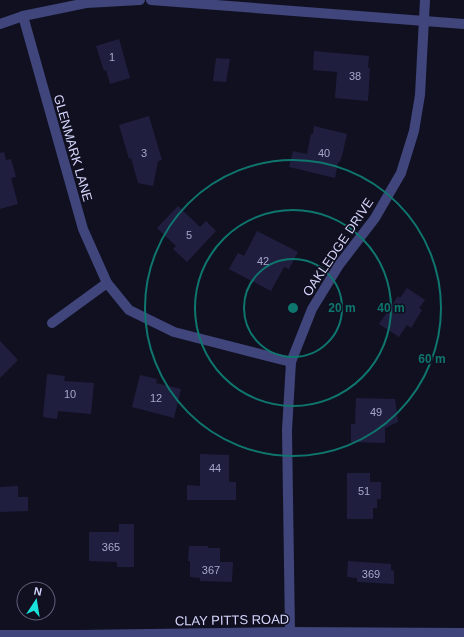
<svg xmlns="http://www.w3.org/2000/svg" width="464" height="637" viewBox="0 0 464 637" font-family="Arial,sans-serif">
	<rect width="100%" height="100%" fill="#101021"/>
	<g fill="#201e3f">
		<polygon points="119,39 130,78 110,84 106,70 104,71 96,46"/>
		<polygon points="314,51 369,56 368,68 370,68 368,101 335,98 337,72 313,70"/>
		<polygon points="216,58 230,59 226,82 213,81"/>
		<polygon points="149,116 162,160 158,161 153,186 138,183 131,158 129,159 119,125"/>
		<polygon points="314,126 347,134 343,152 340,162 338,162 335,178 289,167 293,151 307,154 311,134 313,134"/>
		<polygon points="4,152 6,160 11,159 16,177 11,178 18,204 0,209 0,153"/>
		<polygon points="178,206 200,227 206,221 216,231 187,262 173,249 176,246 157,228"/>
		<polygon points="257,231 298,252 289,269 284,267 271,291 229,269 238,253 244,256"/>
		<polygon points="407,288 425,300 419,308 422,310 411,328 407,325 399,337 379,324 398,296 400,298"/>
		<polygon points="0,341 18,360 0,378"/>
		<polygon points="47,374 65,376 64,381 94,383 91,414 58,411 57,419 43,417"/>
		<polygon points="140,375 157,379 156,383 181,389 174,418 132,407"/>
		<polygon points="356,398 395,399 398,422 385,428 385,443 351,442 351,424 355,424"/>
		<polygon points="200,454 229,455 229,482 236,482 236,500 187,500 187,485 200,486"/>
		<polygon points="347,473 370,473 370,482 381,482 381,499 377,499 377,508 373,508 373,519 347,519"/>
		<polygon points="18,486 18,497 28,497 28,511 0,512 0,487"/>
		<polygon points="119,524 134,524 134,567 117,567 117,562 89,561 89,532 119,532"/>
		<polygon points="189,546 208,546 208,548 220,548 220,562 233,562 232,582 200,581 200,578 190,577 190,561 188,561"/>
		<polygon points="348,561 391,564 391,570 394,571 394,584 357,582 357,578 347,577"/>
	</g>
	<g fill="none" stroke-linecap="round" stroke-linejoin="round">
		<g stroke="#40457b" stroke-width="10">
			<polyline points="151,0 464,24"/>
			<polyline points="23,16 83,229 107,283 129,310 174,332 291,362"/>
			<polyline points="0,24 23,16 86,3 140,0"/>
			<polyline points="52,323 107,283"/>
			<polyline points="290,632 287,430 291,362 312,309 339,265 375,218 401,173 414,131 420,95 425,0"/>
			<polyline points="0,635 79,635 290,632 464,633"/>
		</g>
	</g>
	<g fill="none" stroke="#0f766e" stroke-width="2">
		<circle cx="293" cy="308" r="49"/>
		<circle cx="293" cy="308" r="98"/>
		<circle cx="293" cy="308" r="148"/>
	</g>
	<g text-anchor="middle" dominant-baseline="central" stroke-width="3" stroke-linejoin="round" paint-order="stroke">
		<g font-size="11" fill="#a7a7cb">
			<text x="112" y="57">1</text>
			<text x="355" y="76">38</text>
			<text x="144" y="153">3</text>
			<text x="324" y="153">40</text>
			<text x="189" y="235">5</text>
			<text x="263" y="261">42</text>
			<text x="70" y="394">10</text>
			<text x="156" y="398">12</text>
			<text x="376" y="412">49</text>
			<text x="215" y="468">44</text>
			<text x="364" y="491">51</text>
			<text x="111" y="547">365</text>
			<text x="211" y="570">367</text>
			<text x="371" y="574">369</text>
		</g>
		<g font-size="13" fill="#d4d5fa" stroke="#101021">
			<text transform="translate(73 148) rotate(74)">GLENMARK LANE</text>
			<text transform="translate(338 247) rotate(-56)">OAKLEDGE DRIVE</text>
			<text transform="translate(232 620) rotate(-1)">CLAY PITTS ROAD</text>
		</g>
	</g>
	<circle cx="293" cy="308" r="6" fill="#0f766e" stroke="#101021" stroke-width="2"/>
	<g font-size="12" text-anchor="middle" font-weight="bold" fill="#0f766e" stroke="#101021" stroke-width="3" stroke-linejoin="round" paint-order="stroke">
		<text x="342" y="312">20 m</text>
		<text x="391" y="312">40 m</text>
		<text x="432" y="363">60 m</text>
	</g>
	<g transform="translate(36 601) rotate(12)"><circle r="19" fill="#101021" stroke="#5e5f78"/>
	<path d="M0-3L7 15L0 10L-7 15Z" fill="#19e2db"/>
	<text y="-6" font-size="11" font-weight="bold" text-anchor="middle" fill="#d4d5fa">N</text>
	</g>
</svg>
